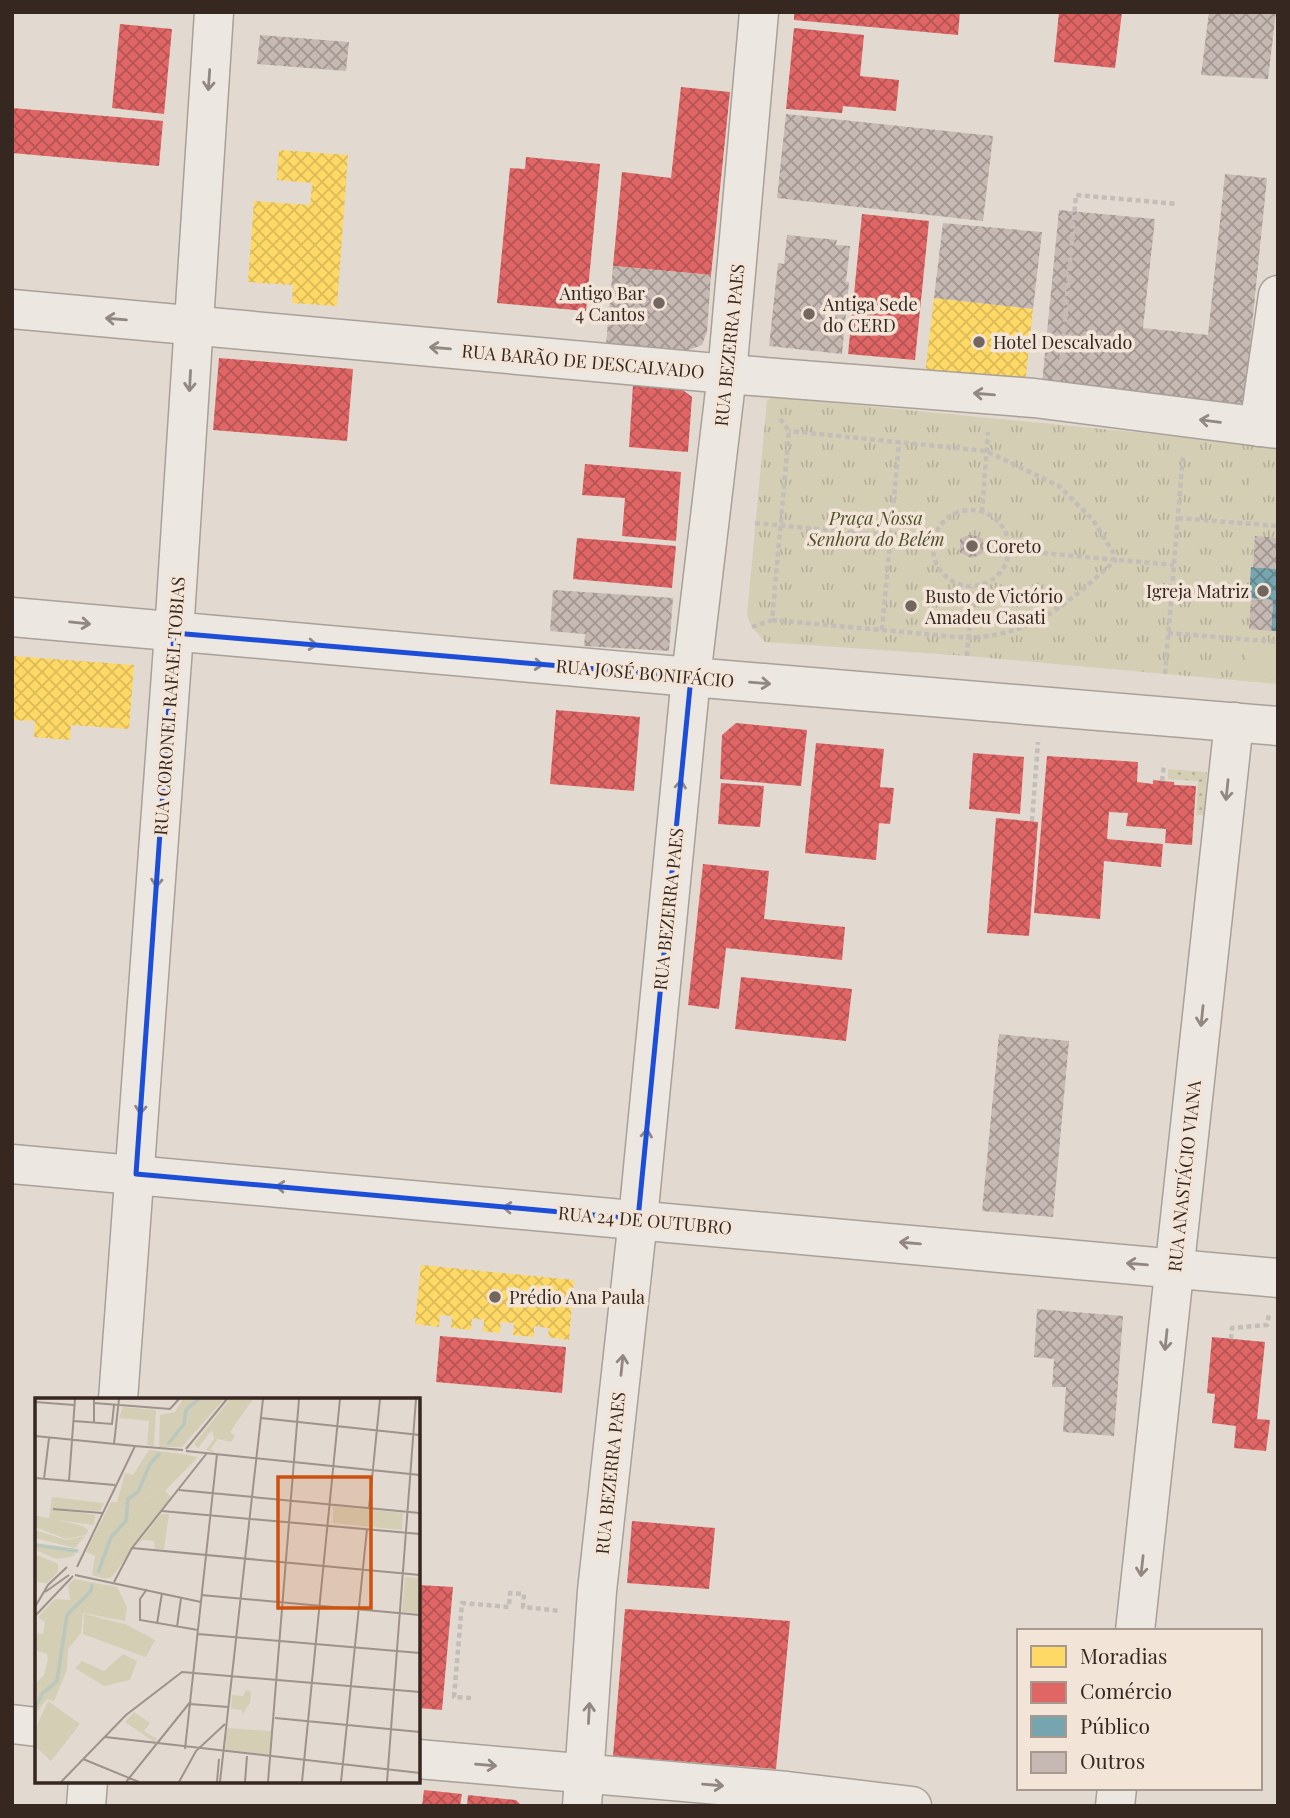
<svg xmlns="http://www.w3.org/2000/svg" width="1290" height="1818" viewBox="0 0 1290 1818" font-family="'Playfair Display',serif">
	<defs>
		<pattern id="grass-dots" width="8" height="8" patternUnits="userSpaceOnUse" patternTransform="scale(1.75)"><rect width="8" height="8" fill="#d4ceb5"/><path d="M2 2h.1M6 6h.1" fill="none" stroke="#b7b19b" stroke-width="1.8" stroke-linecap="round"/></pattern>
		<pattern id="park-tufts" width="24" height="20" patternUnits="userSpaceOnUse" patternTransform="scale(1.75)"><rect width="24" height="20" fill="#d4ceb5"/><path d="M3 7l-1-3M5 7V3M7 7l1-3M15 17l-1-3M17 17v-4M19 17l1-3" fill="none" stroke="#b7b19b"/></pattern>
		<pattern id="homes-cross-hatch" width="8" height="8" patternUnits="userSpaceOnUse" patternTransform="scale(1.75)"><rect width="8" height="8" fill="#ffd966"/><path d="M0 0l8 8M0 8l8-8" fill="none" stroke="#dbba58"/></pattern>
		<pattern id="shops-cross-hatch" width="8" height="8" patternUnits="userSpaceOnUse" patternTransform="scale(1.75)"><rect width="8" height="8" fill="#e06666"/><path d="M0 0l8 8M0 8l8-8" fill="none" stroke="#b65454"/></pattern>
		<pattern id="public-cross-hatch" width="8" height="8" patternUnits="userSpaceOnUse" patternTransform="scale(1.75)"><rect width="8" height="8" fill="#76a5af"/><path d="M0 0l8 8M0 8l8-8" fill="none" stroke="#62868e"/></pattern>
		<pattern id="building-cross-hatch" width="8" height="8" patternUnits="userSpaceOnUse" patternTransform="scale(1.75)"><rect width="8" height="8" fill="#c6b8b2"/><path d="M0 0l8 8M0 8l8-8" fill="none" stroke="#a29690"/></pattern>
	</defs>
	<rect width="100%" height="100%" fill="#e2dad1"/>
	<polygon fill="url(#grass-dots)" points="1168,769 1207,772 1204,815 1196,815 1198,781 1168,779"/>
	<polygon fill="url(#park-tufts)" points="774,397 1278,446 1278,684 967,656 765,642 752,627 747,615 767,400"/>
	<g fill="#d4ceb5">
		<polygon points="1251,472 1278,474 1278,493 1249,490"/>
		<polygon points="1246,647 1278,649 1278,678 1244,676"/>
	</g>
	<g fill="url(#homes-cross-hatch)">
		<polygon points="279,150 348,155 337,306 292,303 293,285 248,282 254,201 310,205 312,183 277,180"/>
		<polygon points="934,298 1033,309 1025,385 925,374"/>
		<polygon points="12,656 134,665 129,729 71,725 70,740 34,737 35,721 12,720"/>
		<polygon points="421,1265 574,1280 569,1340 548,1337 549,1328 534,1326 534,1337 513,1335 514,1323 501,1322 500,1333 483,1331 484,1320 472,1318 471,1330 451,1328 452,1316 440,1315 439,1327 415,1324"/>
	</g>
	<g fill="url(#shops-cross-hatch)">
		<polygon points="794,12 960,12 958,35 794,20"/>
		<polygon points="1059,12 1122,12 1115,68 1054,62"/>
		<polygon points="120,24 172,29 164,114 112,108"/>
		<polygon points="794,28 864,35 860,76 899,80 896,111 843,106 842,113 786,109"/>
		<polygon points="681,87 730,92 711,275 613,266 622,172 671,178"/>
		<polygon points="12,108 163,121 159,166 12,153"/>
		<polygon points="526,157 600,164 586,311 497,303 510,168 525,169"/>
		<polygon points="862,214 929,221 915,360 848,354"/>
		<polygon points="219,358 353,369 347,441 213,430"/>
		<polygon points="633,384 680,388 692,397 688,452 629,447"/>
		<polygon points="585,464 681,472 676,541 622,536 625,498 582,495"/>
		<polygon points="577,538 676,546 672,588 573,579"/>
		<polygon points="556,710 640,717 634,791 550,784"/>
		<polygon points="736,723 807,730 801,786 720,779 722,735"/>
		<polygon points="816,743 884,749 880,787 894,788 890,824 879,823 876,860 805,853"/>
		<polygon points="973,753 1024,757 1020,814 969,809"/>
		<polygon points="1047,756 1138,762 1137,782 1153,784 1153,780 1162,781 1174,782 1174,785 1196,786 1192,845 1165,843 1166,829 1126,826 1128,813 1109,812 1107,839 1163,844 1161,867 1104,861 1100,919 1034,913"/>
		<polygon points="721,783 764,786 760,827 718,824"/>
		<polygon points="996,818 1038,822 1029,936 987,933"/>
		<polygon points="703,864 769,871 764,919 845,927 842,960 726,948 719,1009 688,1005"/>
		<polygon points="741,977 852,989 846,1041 735,1029"/>
		<polygon points="440,1336 566,1347 562,1393 436,1382"/>
		<polygon points="1212,1337 1265,1342 1257,1419 1270,1420 1266,1451 1234,1448 1236,1426 1212,1423 1215,1394 1207,1393"/>
		<polygon points="632,1521 715,1528 709,1589 627,1583"/>
		<polygon points="418,1585 453,1587 442,1710 418,1708"/>
		<polygon points="625,1609 790,1621 776,1769 613,1756"/>
		<polygon points="424,1790 462,1794 460,1806 422,1806"/>
		<polygon points="468,1795 516,1800 522,1806 467,1806"/>
	</g>
	<polygon fill="url(#public-cross-hatch)" points="1251,567 1278,569 1278,631 1271,631 1273,600 1249,598"/>
	<g fill="url(#building-cross-hatch)">
		<polygon points="1209,12 1276,12 1268,79 1201,75"/>
		<polygon points="260,35 349,42 346,71 257,64"/>
		<polygon points="786,114 993,136 983,221 777,198"/>
		<polygon points="1225,174 1267,178 1244,404 1042,384 1059,210 1155,219 1143,328 1208,335"/>
		<polygon points="943,223 1042,232 1033,309 934,298"/>
		<polygon points="787,235 837,240 836,245 850,246 846,282 849,282 842,354 769,346 778,263 784,264"/>
		<polygon points="613,266 711,275 707,332 702,345 686,351 606,345"/>
		<polygon points="971,534 983,539 983,553 972,558 960,553 960,539"/>
		<polygon points="1255,536 1277,538 1276,569 1253,567"/>
		<polygon points="553,590 673,598 669,651 584,646 585,634 550,631"/>
		<polygon points="1251,599 1273,600 1271,631 1249,629"/>
		<polygon points="999,1034 1069,1041 1053,1217 982,1211"/>
		<polygon points="1037,1309 1123,1316 1114,1436 1063,1432 1066,1387 1052,1387 1054,1359 1034,1357"/>
	</g>
	<g fill="none" stroke-linecap="round" stroke-linejoin="round">
		<g stroke="#a8a099" stroke-width="41">
			<g id="minor">
				<polyline points="12,309 727,374 1034,398 1278,429"/>
				<polyline points="1259,427 1278,295"/>
				<polyline points="12,617 691,677 1278,726"/>
				<polyline points="12,1164 1278,1278"/>
				<polyline points="118,1400 174,633 214,12"/>
				<polyline points="1135,1631 1234,722"/>
				<polyline points="12,1724 37,1727"/>
				<polyline points="418,1759 787,1791 912,1806"/>
				<polyline points="86,1806 88,1781"/>
				<polyline points="582,1806 597,1591 638,1219 691,677 727,374 759,12"/>
				<polyline points="1115,1806 1117,1788"/>
			</g>
		</g>
		<g stroke="#c4beb8" stroke-width="4.5" stroke-dasharray="5 3.5" stroke-linecap="butt">
			<polyline points="1061,364 1076,195 1178,204"/>
			<circle cx="971" cy="548" r="38"/>
			<polyline points="982,512 988,432"/>
			<polyline points="1178,518 1278,526"/>
			<polyline points="755,523 933,540"/>
			<polyline points="1009,550 1174,565"/>
			<path d="M772,620L969,638C1037,634 1067,603 1115,561L1113,552L1093,520L1059,486L986,451L789,431"/>
			<polyline points="752,627 772,620 789,431 778,416"/>
			<polyline points="882,630 899,442"/>
			<polyline points="1168,633 1278,642"/>
			<polyline points="967,656 972,587"/>
			<polyline points="1165,674 1183,455"/>
			<polyline points="1162,781 1164,765"/>
			<polyline points="1032,821 1038,742"/>
			<polyline points="1231,1339 1232,1328 1267,1325 1269,1314"/>
			<polyline points="471,1698 454,1697 462,1603 509,1607 510,1593 524,1594 523,1607 561,1611"/>
		</g>
		<use href="#minor" stroke="#ece7e1" stroke-width="38"/>
	</g>
	<defs><path id="oneway-shaft" d="M-6 0H5M1.5-3L5.5 0L1.5 3" fill="none" stroke-width="1.6" stroke-linecap="round" stroke-linejoin="round" transform="scale(1.75)"/></defs>
	<g stroke="#928781">
		<use href="#oneway-shaft" transform="translate(209 80) rotate(94)"/>
		<use href="#oneway-shaft" transform="translate(116 319) rotate(-175)"/>
		<use href="#oneway-shaft" transform="translate(440 348) rotate(-175)"/>
		<use href="#oneway-shaft" transform="translate(190 381) rotate(93)"/>
		<use href="#oneway-shaft" transform="translate(984 394) rotate(-175)"/>
		<use href="#oneway-shaft" transform="translate(1210 421) rotate(-173)"/>
		<use href="#oneway-shaft" transform="translate(80 623) rotate(6)"/>
		<use href="#oneway-shaft" transform="translate(307 644) rotate(5)"/>
		<use href="#oneway-shaft" transform="translate(533 664) rotate(5)"/>
		<use href="#oneway-shaft" transform="translate(760 683) rotate(5)"/>
		<use href="#oneway-shaft" transform="translate(680 790) rotate(-84)"/>
		<use href="#oneway-shaft" transform="translate(1227 790) rotate(96)"/>
		<use href="#oneway-shaft" transform="translate(157 877) rotate(94)"/>
		<use href="#oneway-shaft" transform="translate(1202 1016) rotate(96)"/>
		<use href="#oneway-shaft" transform="translate(141 1104) rotate(94)"/>
		<use href="#oneway-shaft" transform="translate(646 1139) rotate(-84)"/>
		<use href="#oneway-shaft" transform="translate(286 1187) rotate(-175)"/>
		<use href="#oneway-shaft" transform="translate(513 1208) rotate(-175)"/>
		<use href="#oneway-shaft" transform="translate(910 1243) rotate(-175)"/>
		<use href="#oneway-shaft" transform="translate(1137 1264) rotate(-175)"/>
		<use href="#oneway-shaft" transform="translate(1166 1340) rotate(96)"/>
		<use href="#oneway-shaft" transform="translate(622 1365) rotate(-84)"/>
		<use href="#oneway-shaft" transform="translate(1142 1566) rotate(96)"/>
		<use href="#oneway-shaft" transform="translate(589 1713) rotate(-87)"/>
		<use href="#oneway-shaft" transform="translate(486 1765) rotate(5)"/>
		<use href="#oneway-shaft" transform="translate(713 1785) rotate(5)"/>
	</g>
	<path fill="none" stroke="#1d4ed8" stroke-width="5" stroke-linejoin="round" d="M174,633L691,677L638,1219L136,1174Z"/>
	<g fill="#73665f" stroke="#f2e5d8" stroke-width="2.5">
		<circle cx="659" cy="303" r="7"/>
		<circle cx="809" cy="314" r="7"/>
		<circle cx="979" cy="342" r="7"/>
		<circle cx="972" cy="546" r="7"/>
		<circle cx="1263" cy="591" r="7"/>
		<circle cx="911" cy="606" r="7"/>
		<circle cx="495" cy="1297" r="7"/>
	</g>
	<g text-anchor="middle" dominant-baseline="central" stroke-width="7" stroke-linejoin="round" paint-order="stroke">
		<g font-size="18" fill="#372721" stroke="#f2e5d8" text-anchor="start">
			<text x="645" y="293" text-anchor="end">Antigo Bar<tspan x="645" dy="21">4 Cantos</tspan></text>
			<text x="823" y="304">Antiga Sede<tspan x="823" dy="21">do CERD</tspan></text>
			<text x="993" y="342">Hotel Descalvado</text>
			<text x="986" y="546">Coreto</text>
			<text x="1249" y="591" text-anchor="end">Igreja Matriz</text>
			<text x="925" y="596">Busto de Victório<tspan x="925" dy="21">Amadeu Casati</tspan></text>
			<text x="509" y="1297">Prédio Ana Paula</text>
		</g>
		<g font-size="18" fill="#372721" stroke="#f2e5d8">
			<text transform="translate(729 345) rotate(-84)">RUA BEZERRA PAES</text>
			<text transform="translate(583 361) rotate(5)">RUA BARÃO DE DESCALVADO</text>
			<text transform="translate(645 673) rotate(5)">RUA JOSÉ BONIFÁCIO</text>
			<text transform="translate(169 706) rotate(-86)">RUA CORONEL RAFAEL TOBIAS</text>
			<text transform="translate(668 909) rotate(-84)">RUA BEZERRA PAES</text>
			<text transform="translate(1184 1176) rotate(-84)">RUA ANASTÁCIO VIANA</text>
			<text transform="translate(645 1220) rotate(5)">RUA 24 DE OUTUBRO</text>
			<text transform="translate(610 1473) rotate(-84)">RUA BEZERRA PAES</text>
		</g>
		<g font-size="18" font-style="italic" fill="#4f512a" stroke="#f2e5d8">
			<text x="876" y="518">Praça Nossa<tspan x="876" dy="21">Senhora do Belém</tspan></text>
		</g>
	</g>
	<g transform="translate(35 1398)">
		<rect width="385" height="385" fill="#e2dad1"/>
		<path d="M88,9L121,12L119,48L112,47L114,23L84,20ZM17,99L69,105L65,113L16,110L60,117L59,127L14,121ZM126,116H134L129,151H120L119,143L108,142L101,148ZM0,132L31,142L50,138L40,150L0,140ZM0,156L23,166V174L12,185L0,184ZM49,216L90,226L120,242L111,259L107,258L48,236ZM211,292L216,293L215,305L207,317V312L196,311L197,297L208,298ZM13,303L45,326L16,363L0,348V331ZM99,314L115,325L109,333L122,341L119,344L90,324Z" fill="#d4ceb5"/>
		<path d="M148,1H189L147,49H124L125,17L140,14ZM114,52L140,55L123,74V87L116,99L99,104L93,142L83,149L70,181L57,177L60,158L51,154L76,104H82L90,75L98,77ZM0,117L48,128L53,132L51,137L31,141L0,129ZM0,145L41,151L39,158L22,161L0,152ZM39,181L82,189L92,209L90,223L48,215L46,235L33,251L32,272L19,303L12,301L0,317V286L9,277L13,261L12,256L0,252V235L8,236L10,224L3,219L20,201L35,202L33,187ZM88,256L102,263L95,282L69,288L40,270L47,263L69,273Z" fill="#d4ceb5"/>
		<path d="M195,1H218L195,34L200,38L196,44L183,41L176,51L180,55L171,52L179,41L177,32L163,50L159,46ZM140,55L163,59L130,93L136,99L77,179L70,181L83,149L93,142L99,104L116,99L123,87V74ZM298,108L368,115L367,132L298,125ZM370,179L385,180V215L367,214ZM192,330L237,333L234,357L190,353Z" fill="#d4ceb5"/>
		<path fill="none" stroke="#bac7bd" stroke-width="3.5" d="M133,46L149,26L151,12L164,1M0,147L43,153M63,175L76,139L91,123L93,101L103,94L115,66L125,55M0,310L7,296L22,283L32,217L56,193L57,186"/>
		<path fill="none" stroke="#9e928b" stroke-width="2" d="M0,4L39,7M59,5L135,11L144,1M226,20L385,37M39,23L77,26L79,7M59,24V1M0,38L100,48M79,46L84,1M151,51L192,1M151,53L385,77M0,80L80,87M9,81L14,40M34,83L40,1M144,92L385,115M334,110L345,1M18,111L67,115M127,113L385,136M97,150L385,177M42,169L100,48L148,52M40,177L166,204M79,184L97,150L172,55M112,191L105,201V222L163,232M10,194L34,177M166,197L385,217M0,209L13,187L32,169M0,218L38,178M122,226L127,195M142,229L146,200M163,236L385,255M155,306L193,309M240,320L385,334M70,339L385,375M150,351L182,56M48,361L104,384M26,384L91,317L147,274L385,294M91,384L156,303M144,384L161,353L190,326M182,384L184,361M185,384L228,1M210,384L212,358M233,384L264,1M267,384L305,1M306,384L332,131M352,384L381,1"/>
		<path fill="#cd520f" fill-opacity="0.15" stroke="#cd520f" stroke-width="3.5" d="M243,79H336V210H243Z"/>
		<rect width="385" height="385" fill="none" stroke="#372721" stroke-width="3.5"/>
	</g>
	<rect width="1290" height="1818" fill="none" stroke="#372721" stroke-width="28"/>
	<rect x="1017" y="1629" width="245" height="161" fill="#f2e5d8" stroke="#a7998f" stroke-width="2"/>
	<rect x="1031" y="1646" width="35" height="21" fill="#ffd966" stroke="#a7998f" stroke-width="2"/>
	<text x="1080" y="1664" font-size="21" fill="#372721">Moradias</text>
	<rect x="1031" y="1682" width="35" height="21" fill="#e06666" stroke="#a7998f" stroke-width="2"/>
	<text x="1080" y="1699" font-size="21" fill="#372721">Comércio</text>
	<rect x="1031" y="1716" width="35" height="21" fill="#76a5af" stroke="#a7998f" stroke-width="2"/>
	<text x="1080" y="1734" font-size="21" fill="#372721">Público</text>
	<rect x="1031" y="1752" width="35" height="21" fill="#c6b8b2" stroke="#a7998f" stroke-width="2"/>
	<text x="1080" y="1769" font-size="21" fill="#372721">Outros</text>
</svg>
